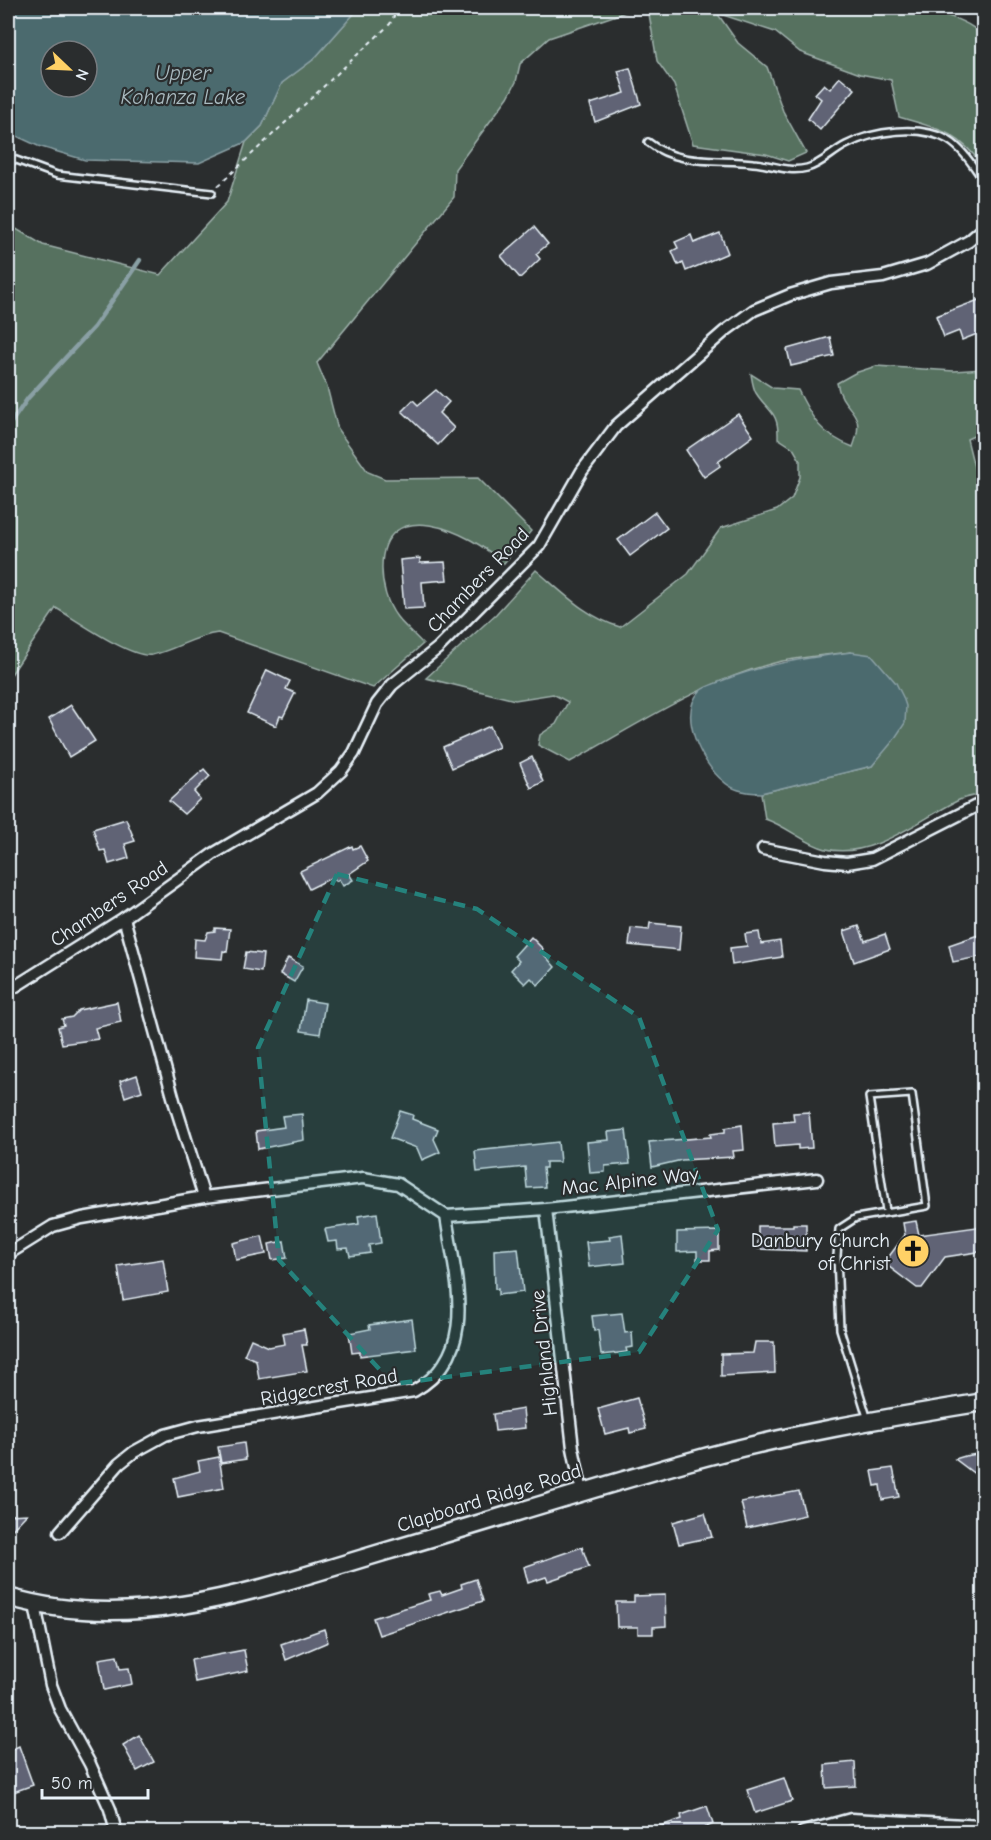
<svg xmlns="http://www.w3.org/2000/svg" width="991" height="1840" viewBox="0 0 991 1840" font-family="'Comic Neue',sans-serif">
	<rect width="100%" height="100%" fill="#2a2d2e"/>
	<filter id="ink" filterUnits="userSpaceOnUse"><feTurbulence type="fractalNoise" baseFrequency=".0167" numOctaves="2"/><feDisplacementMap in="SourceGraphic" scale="12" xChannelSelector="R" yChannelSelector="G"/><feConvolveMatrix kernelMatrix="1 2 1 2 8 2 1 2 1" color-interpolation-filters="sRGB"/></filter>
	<g filter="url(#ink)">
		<g fill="#56715f" stroke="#9fb1ac" stroke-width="1.5">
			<path d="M359,8H637L549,38L520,64L516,82L508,97L455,169L454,197L317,363L327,387L338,430L368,472L385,479L478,478L531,531L503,564C472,531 381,492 382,569C382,585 387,604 397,617C405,627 415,635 423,644L373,688L218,633C194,636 175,650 152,655C131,659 75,619 56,608L8,679V224L43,245L160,275L227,202L246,142L262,126L282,83L314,59Z"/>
			<path d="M642,8H904C930,10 966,17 983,36V166C957,131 939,129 899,117L891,80L860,74L800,52L775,32L717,13L738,43L767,67L783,111L806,153L788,161L766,154L693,144L674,85L657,61L649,14Z"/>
			<path d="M876,366L954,371L983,369V432L967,439L979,487L983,491V794C975,796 965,797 957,801C919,820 871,860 826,849C803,843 787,826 765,819L761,793L872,766L904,723L851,652C827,655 801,657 778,662C704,680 637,725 570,762L538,745L540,735L556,724L568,702L553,694L515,700L426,678L496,614L536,570C562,592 587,618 620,627L688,574L721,528L777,510L792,498L800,477V460L793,448L778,438C779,411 768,412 756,393C753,388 752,380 751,374L773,388L798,390C813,420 820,434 853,447C868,407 843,415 837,383L855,373Z"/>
		</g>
		<g fill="#4c6a6e" stroke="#8aa0a5" stroke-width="1.5" fill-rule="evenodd">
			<path d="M8,8H359L314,59L282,83L262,126L246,142L199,163L85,160L38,146L8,132ZM51,51H87V87H51Z"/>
			<path d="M851,652L872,655L896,683L903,697L906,706L905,723L893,741L872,766L761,793C748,793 733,791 723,781C702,764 677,715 700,691C705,686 715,684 721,681C763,664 806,658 851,652Z"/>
		</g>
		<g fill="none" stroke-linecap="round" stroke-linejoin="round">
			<polyline stroke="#8aa0a5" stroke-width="4.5" points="8,427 28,398 94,327 140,260"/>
		</g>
		<g fill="#606375" stroke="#e8f1f8" stroke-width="1.5">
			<polygon points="630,68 641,104 595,122 590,104 625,93 618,71"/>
			<polygon points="840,77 855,89 820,130 808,119 821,99 815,94 824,84 830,89"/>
			<polygon points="534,227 548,244 536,254 540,259 520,278 501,256"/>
			<polygon points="720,233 728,253 686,271 683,263 678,265 672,251 678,248 675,242 691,235 694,243"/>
			<polygon points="984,298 984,317 977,319 982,332 962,340 959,331 944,337 936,316"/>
			<polygon points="830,337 834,356 791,366 787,349"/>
			<polygon points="436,390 449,402 439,413 454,428 438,445 402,411 413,400 418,405"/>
			<polygon points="738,414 753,436 718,462 720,466 704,477 686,450"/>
			<polygon points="655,512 667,528 630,556 618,540"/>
			<polygon points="420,558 420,563 445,562 447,580 422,582 424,608 404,609 400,560"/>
			<polygon points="267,670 290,681 286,689 295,693 283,717 280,716 276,726 247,713"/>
			<polygon points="71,705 95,741 69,757 49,719"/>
			<polygon points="490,726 499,747 452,768 443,747"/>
			<polygon points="532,757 543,782 531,788 520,763"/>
			<polygon points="204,769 210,776 194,792 200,799 184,814 169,801"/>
			<polygon points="126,819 135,841 125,844 129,858 109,864 105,850 100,851 93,829"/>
			<polygon points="352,846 353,849 360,846 368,861 349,874 353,880 343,886 339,879 336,881 333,877 309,889 300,871"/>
			<polygon points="650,923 681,926 679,950 629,945 631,928 649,930"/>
			<polygon points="859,926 865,941 885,934 890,949 854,962 844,931"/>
			<polygon points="215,928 230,929 227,952 223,951 222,959 194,957 195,939 205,940 208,932 215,931"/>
			<polygon points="759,932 761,944 780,941 782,957 732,965 730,948 747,946 745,934"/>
			<polygon points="978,935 984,956 953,962 949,945"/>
			<polygon points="531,937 543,949 541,951 555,967 538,985 531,978 525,984 511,970 519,961 514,956"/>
			<polygon points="246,952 263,954 261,972 243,969"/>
			<polygon points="288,958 303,966 294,982 280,974"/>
			<polygon points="306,1000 325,1003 320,1034 301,1031"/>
			<polygon points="117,1002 121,1022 95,1028 98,1039 62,1044 58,1027 64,1025 62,1019 72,1017 79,1010"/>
			<polygon points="137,1075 142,1091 125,1097 120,1081"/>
			<polygon points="400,1111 413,1115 412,1119 438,1129 434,1139 440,1152 422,1160 417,1148 390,1138"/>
			<polygon points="809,1112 812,1148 798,1149 798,1145 775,1147 773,1123 794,1121 793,1113"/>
			<polygon points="302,1114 304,1140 258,1149 256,1131 284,1127 282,1116"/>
			<polygon points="742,1125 744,1150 733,1151 734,1157 682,1160 652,1167 649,1142 711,1137 710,1134 725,1132 725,1128"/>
			<polygon points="626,1130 630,1164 605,1166 605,1172 590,1173 587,1142 609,1140 608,1132"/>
			<polygon points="558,1142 560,1162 546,1162 546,1168 543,1168 545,1187 527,1188 525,1167 477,1172 475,1151"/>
			<polygon points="377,1213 381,1243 369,1245 370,1253 350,1256 348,1248 338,1249 337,1241 328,1242 325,1229 359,1224 358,1216"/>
			<polygon points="916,1221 919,1235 984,1226 984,1251 945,1257 922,1288 917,1288 884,1263 905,1235 903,1223"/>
			<polygon points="793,1224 806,1224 806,1251 758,1249 758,1226 793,1226"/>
			<polygon points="719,1231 719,1250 710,1251 710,1260 697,1260 697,1251 677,1252 677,1232"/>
			<polygon points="622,1234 625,1263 589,1267 586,1242 610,1240 609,1236"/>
			<polygon points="262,1236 266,1254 236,1260 233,1243"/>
			<polygon points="284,1241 287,1258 272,1260 269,1244"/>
			<polygon points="518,1248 523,1292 498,1295 498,1289 495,1289 494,1250"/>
			<polygon points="163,1259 168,1292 123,1300 118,1266"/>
			<polygon points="622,1313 625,1333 632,1332 633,1347 626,1348 627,1352 601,1355 598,1330 594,1331 592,1316"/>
			<polygon points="412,1319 416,1349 360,1356 360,1352 352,1353 349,1333 370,1329 369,1325"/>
			<polygon points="304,1329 307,1345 302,1345 307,1371 259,1379 256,1360 244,1355 251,1339 269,1347 285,1344 283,1333"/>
			<polygon points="755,1342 774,1342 775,1373 721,1376 721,1354 753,1353"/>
			<polygon points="637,1398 646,1429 630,1433 629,1428 605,1434 598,1409"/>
			<polygon points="523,1409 525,1428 495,1431 493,1414"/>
			<polygon points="244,1443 246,1459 221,1463 218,1447"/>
			<polygon points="984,1453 984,1481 955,1459 965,1456"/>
			<polygon points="219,1457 224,1488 178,1497 174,1478 200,1471 198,1461"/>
			<polygon points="893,1468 899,1497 882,1500 880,1485 875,1486 872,1471"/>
			<polygon points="799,1491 805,1515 747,1528 741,1502"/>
			<polygon points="705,1513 712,1537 679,1544 673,1522"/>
			<polygon points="27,1514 8,1534 8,1515"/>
			<polygon points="582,1547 589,1567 548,1581 546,1577 528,1583 524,1567"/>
			<polygon points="476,1579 483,1601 379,1635 373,1618 430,1600 428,1594 440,1591 442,1595 462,1588 461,1584"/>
			<polygon points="665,1595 666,1626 653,1627 653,1634 638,1634 638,1627 617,1627 616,1602 634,1602 634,1596"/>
			<polygon points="324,1629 328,1642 286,1660 281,1644"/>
			<polygon points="244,1650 248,1671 195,1682 191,1660"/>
			<polygon points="117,1656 120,1669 129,1668 132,1684 104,1690 99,1659"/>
			<polygon points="139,1735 154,1762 137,1771 123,1745"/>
			<polygon points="19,1746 33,1785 8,1794 8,1779 11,1778 8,1769 8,1751"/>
			<polygon points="855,1762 856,1786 826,1788 825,1765"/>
			<polygon points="784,1778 792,1801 755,1813 747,1790"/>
			<polygon points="707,1806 713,1824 700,1830 648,1833 648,1830 682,1819 681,1815"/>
		</g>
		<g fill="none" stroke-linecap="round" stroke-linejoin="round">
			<g stroke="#e8f1f8" stroke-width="10">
				<g id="lane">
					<path d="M648,142C678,166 717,159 753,163C772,164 787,173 807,168C822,164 832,152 846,145C873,131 920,124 948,140C963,149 973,166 984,181"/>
					<polyline points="8,157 57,175 212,193"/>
					<polyline points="868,1420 840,1329 837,1256 839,1229 856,1218 927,1206 912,1094 869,1097 886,1211"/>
				</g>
			</g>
			<g stroke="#e8f1f8" stroke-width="15">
				<g id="street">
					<polyline points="763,849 825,861 847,863 872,859 984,802"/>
					<polyline points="124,918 175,1104 204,1197"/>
					<polyline points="8,991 124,918 213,854 317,793 341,771 354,753 377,704 392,685 438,648 539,546 582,471 616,426 725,331 754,310 790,295 831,283 883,277 927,264 969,241 984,228"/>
					<polyline points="546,1209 573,1448 582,1492"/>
					<polyline points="446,1216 546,1209 817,1179"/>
					<path d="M8,1254L53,1226L82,1218L204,1197L363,1178L398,1184L446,1216C455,1279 481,1353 414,1391L198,1426L165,1435L134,1452L119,1464L60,1532"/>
					<polyline points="35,1605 51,1685 60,1709 90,1764 110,1809 116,1832"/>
					<polyline points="803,1832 851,1819 984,1826"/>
				</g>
			</g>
			<g stroke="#e8f1f8" stroke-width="21">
				<path id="secondary" d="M8,1597C138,1635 262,1588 387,1551C487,1522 586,1490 687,1462C784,1435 884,1418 984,1402"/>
			</g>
			<polyline stroke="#e8f1f8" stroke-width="2" stroke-dasharray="4.5 4.5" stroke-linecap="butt" points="218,186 390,24 398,8"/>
			<use href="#lane" stroke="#2a2d2e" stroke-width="5"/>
			<use href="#street" stroke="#2a2d2e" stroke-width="10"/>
			<use href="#secondary" stroke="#2a2d2e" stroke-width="16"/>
		</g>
	</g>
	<path fill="#25827c" fill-opacity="0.2" stroke="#25827c" stroke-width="4.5" stroke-dasharray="12 8" stroke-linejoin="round" d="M337,874L477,909L639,1017L718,1230L639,1352L393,1384L279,1260L258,1048Z"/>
	<defs>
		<g id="church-disc" transform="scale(1.725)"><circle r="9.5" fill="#ffd166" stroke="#2a2d2e"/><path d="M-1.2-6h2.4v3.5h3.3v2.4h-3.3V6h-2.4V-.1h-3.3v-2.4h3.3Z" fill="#111"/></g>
	</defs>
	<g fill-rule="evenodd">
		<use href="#church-disc" x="913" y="1251"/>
	</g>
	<g text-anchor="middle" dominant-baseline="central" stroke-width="4.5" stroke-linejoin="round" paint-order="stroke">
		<g font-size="20" fill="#e8f1f8" stroke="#2a2d2e">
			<text transform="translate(478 580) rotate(-46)">Chambers Road</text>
			<text transform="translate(109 904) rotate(-34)">Chambers Road</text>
			<text transform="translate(630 1181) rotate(-6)">Mac Alpine Way</text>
			<text transform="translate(544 1353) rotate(-96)">Highland Drive</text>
			<text transform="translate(329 1387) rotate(-10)">Ridgecrest Road</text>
			<text transform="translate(489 1498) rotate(-17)">Clapboard Ridge Road</text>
		</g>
		<g font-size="20" fill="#e8f1f8" stroke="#2a2d2e" text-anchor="end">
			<text x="890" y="1240">Danbury Church<tspan x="890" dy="23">of Christ</tspan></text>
		</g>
		<g font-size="21" font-style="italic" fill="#aabbc1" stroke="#2a2d2e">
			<text x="183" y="73">Upper<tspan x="183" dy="24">Kohanza Lake</tspan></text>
		</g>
	</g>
	<rect width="991" height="1840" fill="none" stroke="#2a2d2e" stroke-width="30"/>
	<rect x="15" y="15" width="961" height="1810" fill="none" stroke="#e8f1f8" stroke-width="2" filter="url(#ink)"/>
	<g transform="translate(69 69) rotate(113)"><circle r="28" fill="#2a2d2e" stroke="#767b7f" stroke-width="1.5"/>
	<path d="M0-4.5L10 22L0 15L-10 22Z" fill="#ffd166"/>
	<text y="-9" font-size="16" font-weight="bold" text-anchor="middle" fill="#e8f1f8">N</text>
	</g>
	<path d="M42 1789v9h106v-9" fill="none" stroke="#e8f1f8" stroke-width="3"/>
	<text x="51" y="1789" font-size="18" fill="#e8f1f8" stroke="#2a2d2e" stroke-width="4.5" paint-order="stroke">50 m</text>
</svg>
